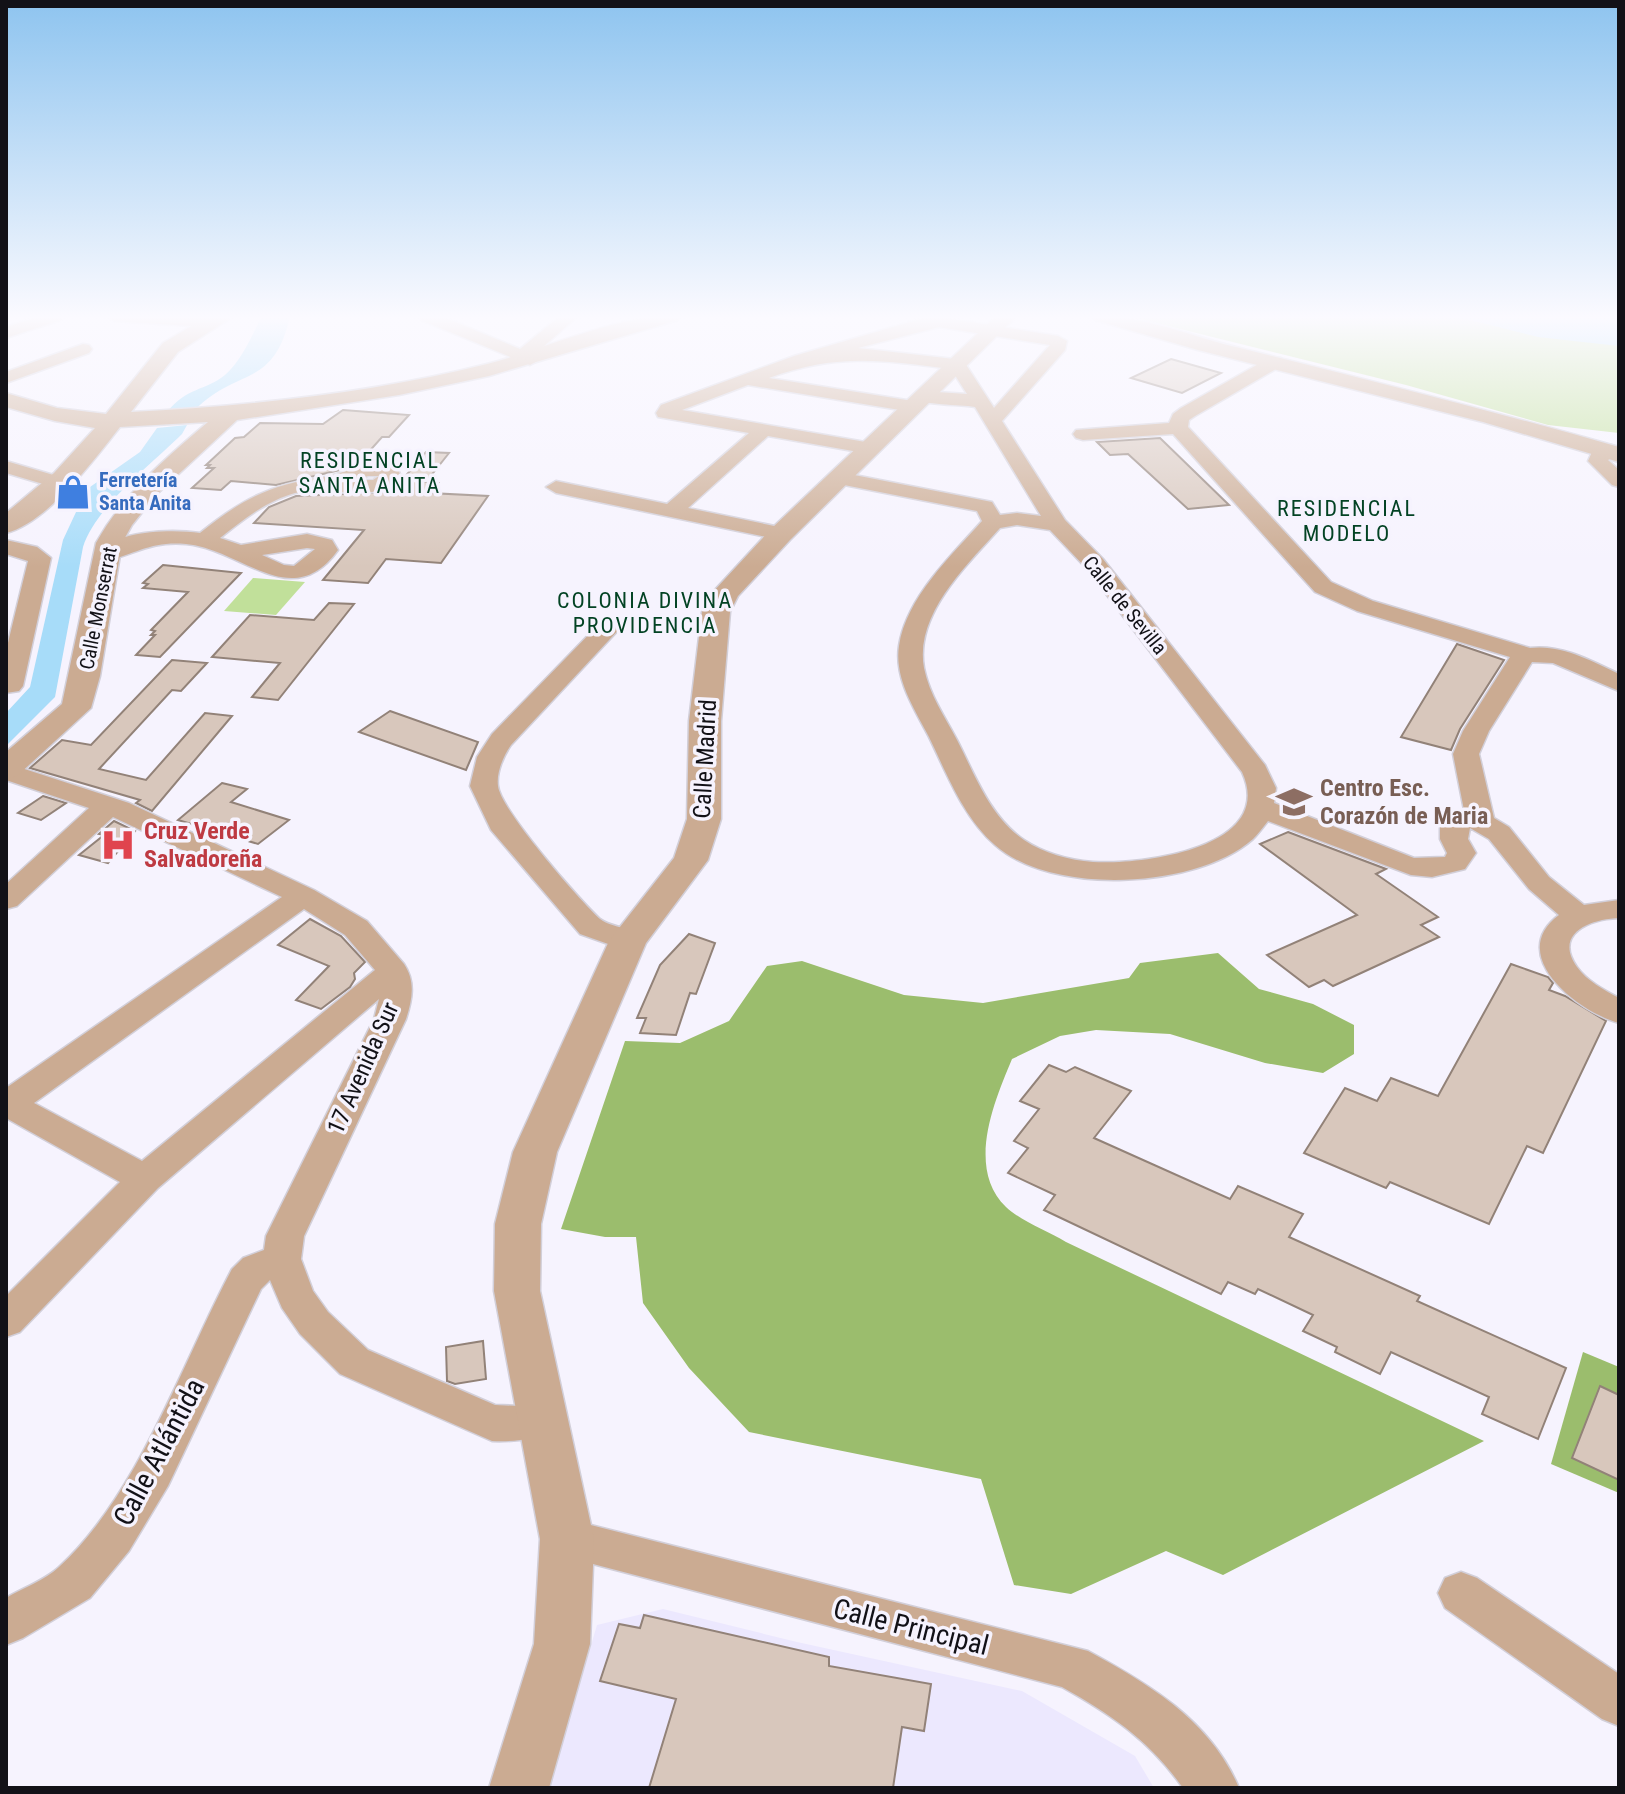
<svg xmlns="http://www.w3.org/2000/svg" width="1625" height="1794" viewBox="0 0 1625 1794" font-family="'Roboto Condensed',sans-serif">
	<rect width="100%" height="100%" fill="#f6f3fe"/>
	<polygon fill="#ece8fe" points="663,1609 797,1642 1022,1691 1135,1756 1154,1788 549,1788 597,1625"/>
	<g fill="#c1e09a">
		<polygon points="1128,316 1619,316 1619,433 1548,425 1406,385"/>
		<polygon points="253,578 254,578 305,582 276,615 224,611"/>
	</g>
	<g fill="#9bbd6d">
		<path d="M1218,953L1259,989L1313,1004L1354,1025V1054L1323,1073L1265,1063L1170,1034L1096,1030L1060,1036L1012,1059C994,1102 966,1168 1006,1207C1021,1221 1047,1231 1066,1242L1484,1441L1223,1575L1166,1551L1071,1594L1014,1585L981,1479L749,1432L689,1368L643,1303L636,1237H605L561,1229L625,1041L680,1043L729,1021L767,966L802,961L904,995L983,1003L1129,978L1140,963Z"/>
		<polygon points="1583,1352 1619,1367 1619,1493 1551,1464"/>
	</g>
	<g fill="#a7dcf9">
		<path d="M262,316H290C274,389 237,367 195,410L167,412C187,387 205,391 225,375C242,360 252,335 262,316Z"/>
		<polygon points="1454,316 1619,316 1619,346 1538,337"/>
		<path d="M187,425L182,434C152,464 96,506 83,547L55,697L6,746V713L30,687L63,540L83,497L90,487L140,452L157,428Z"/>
	</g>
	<g fill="#d8c7bc" stroke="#928278" stroke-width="2">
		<polygon points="1171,359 1221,373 1182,393 1131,378"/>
		<polygon points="343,410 409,415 389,437 382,437 358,464 340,470 276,485 231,481 221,490 192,488 214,468 207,468 210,465 206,465 235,438 244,437 260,423 323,424"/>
		<polygon points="1160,438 1229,505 1188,509 1128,454 1110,455 1097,442"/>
		<polygon points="426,452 449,453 426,482 438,483 430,493 488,496 441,563 386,559 368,583 323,580 364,530 254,523 269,507 296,496 392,492"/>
		<polygon points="163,565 241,573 160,657 136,655 155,635 151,635 155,631 151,630 188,592 143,588 148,584 143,583"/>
		<polygon points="329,603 354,604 278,700 252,697 280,663 212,657 250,615 314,620"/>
		<polygon points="1457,644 1504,660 1460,729 1451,750 1401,737"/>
		<polygon points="172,660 207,663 181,691 172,690 99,769 146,780 205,713 232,716 152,811 136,803 140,800 30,768 62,740 91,745"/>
		<polygon points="390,711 478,742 466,770 359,732"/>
		<polygon points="222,783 247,789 231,802 289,820 258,844 178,820"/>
		<polygon points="43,796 66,803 41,820 18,813"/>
		<polygon points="114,821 135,831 108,863 79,855 104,835 99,834"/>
		<polygon points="1288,832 1386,869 1376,874 1438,917 1421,925 1439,937 1333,986 1324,980 1309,987 1267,955 1357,915 1260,844"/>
		<polygon points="310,919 341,936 365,962 354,973 355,979 350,987 321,1009 296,1000 329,966 278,945"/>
		<polygon points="689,934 715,943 696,994 690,993 676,1035 640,1033 646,1018 637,1018 660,965"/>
		<polygon points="1511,964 1548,977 1553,983 1549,990 1565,996 1606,1021 1543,1153 1527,1146 1489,1224 1390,1182 1386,1188 1304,1153 1345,1088 1377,1101 1391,1078 1438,1096"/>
		<polygon points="1049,1065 1066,1072 1075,1067 1131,1091 1094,1138 1230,1199 1238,1186 1303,1214 1289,1237 1420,1296 1417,1301 1566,1368 1538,1439 1482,1414 1489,1397 1391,1352 1380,1374 1335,1352 1337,1347 1303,1331 1313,1315 1258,1289 1255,1294 1228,1282 1221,1294 1044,1210 1055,1195 1008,1173 1028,1148 1014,1141 1039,1109 1020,1101"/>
		<polygon points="483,1341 486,1379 455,1384 447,1381 446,1347"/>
		<polygon points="1600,1386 1619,1395 1619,1480 1572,1458"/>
		<polygon points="644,1615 829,1657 829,1666 931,1684 924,1731 902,1727 893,1788 649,1788 676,1699 600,1681 619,1624 640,1628"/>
	</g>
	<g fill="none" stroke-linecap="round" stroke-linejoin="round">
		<g stroke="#d2cfd9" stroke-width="3">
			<g id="minor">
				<polygon points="40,316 63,316 61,320 6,338 6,327"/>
				<path d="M106,316C128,316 200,309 214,322L206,327L114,321Z"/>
				<polygon points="419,316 441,316 520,349 560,316 578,316 534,355 539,360 530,365 421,320"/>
				<path d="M939,317L1058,336L1067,341L1065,350L1002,421L1065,520L1103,559L1265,765L1276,788L1274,803L1414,858L1445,857L1447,853L1440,839V824L1452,812L1464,810L1453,754L1463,731L1510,657L1357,611L1315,592L1173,434L1083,440L1076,438L1073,434L1076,430L1169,423L1173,414L1181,408L1269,358H1281L1284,362L1281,366L1195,416L1189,420L1188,427L1331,582L1373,601L1530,648C1561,644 1592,661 1619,674V691L1553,663L1532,662L1489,731L1479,754L1494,818L1509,827L1549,877L1584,905L1619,900V918C1591,919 1553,933 1577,967C1587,981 1604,990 1619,998V1023C1578,1012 1505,955 1559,915L1529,889L1489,839L1470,828L1468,839L1476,853L1465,869L1432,877L1411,875L1268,821C1263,827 1258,834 1253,839C1196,889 1052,896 995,845C963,817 947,774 929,737C915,710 894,679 899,646C906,598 951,556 982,521L977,511L839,484L829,478L839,472L992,502L1000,515L1017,513L1041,516L975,407C959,404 923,406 913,397L922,391L967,394L951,369C882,360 836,353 769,378L919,402L921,406L919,410L912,412L748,385L682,410L877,444L880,448L877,452L870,454L768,436L688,508L789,529L792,534L789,539L781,540L556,493L546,487L556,481L667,504L749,433L658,417L656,413L661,405L794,356L920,319ZM939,327L1050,345L994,408L963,360L858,348ZM1017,525L1050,530L1087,569L1242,772C1277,848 1142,865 1093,862C1069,860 1045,854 1024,840C990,817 975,775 957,740C945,717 929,694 924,668C914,614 968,564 1000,528Z"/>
				<polygon points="83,344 89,345 92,349 89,353 6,383 6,372"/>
				<polygon points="1611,445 1619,448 1618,455 1608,460 1619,470 1619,487 1612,485 1588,461 1592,452"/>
				<polygon points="6,461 67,479 70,483 60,489 6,473"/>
				<path d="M368,464L397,468L401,476C378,507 328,484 295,493C266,501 243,520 220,538L241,545L307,534L332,540L338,550C292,614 242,549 186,544C152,541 137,553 107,561L96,554C115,530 172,529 200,533C242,499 271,484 325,477C339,475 353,467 368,464ZM368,476H379L373,480H356ZM307,548L315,549L294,566L284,565L262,555Z"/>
				<polygon points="6,540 37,547 51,558 23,686 19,691 6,693 6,651 28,561 6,554"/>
				<path d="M611,618L619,620L623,625L511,745C504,755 496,772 498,786C500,809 580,901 600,919C613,929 634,926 644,941L639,948L628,951L580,934L491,830L470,786L477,757L492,734L603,620Z"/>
				<path d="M6,763L129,803L314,890L367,921L404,964C416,982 412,1000 406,1019L304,1236L301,1259L313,1291L328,1312L368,1350L495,1405L519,1406L541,1401L556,1406L562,1419L556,1432C534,1439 515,1442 492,1441L340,1374L300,1334L282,1308L270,1280L261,1289L168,1486L129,1551L90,1598L23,1638L6,1645V1598C23,1588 45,1580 59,1567C138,1495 182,1363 232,1269L243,1258L264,1250L266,1236L374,1019L379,999L158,1188L20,1332L6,1337V1296L120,1182L6,1118V1088L282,897L113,817L17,906L6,909V884L89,808L6,780ZM304,909L345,935L375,970L142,1161L34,1103Z"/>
				<path d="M567,1519L1088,1651C1149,1684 1211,1721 1239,1788H1183C1150,1741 1112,1715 1062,1687L551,1553L545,1539L551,1525Z"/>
				<polygon points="1461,1572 1477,1578 1619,1674 1619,1726 1602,1719 1445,1608 1438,1593 1445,1578"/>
			</g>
		</g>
		<g stroke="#d2cfd9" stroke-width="3">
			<g id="tertiary">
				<path d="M208,316H234L178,352L131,412C248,406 373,393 487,364C546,349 621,313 681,316L678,320L489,376L399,395L237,420L156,495L132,525L122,543L100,676L91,708L17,776L6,779V752L62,704L96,543C124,493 165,459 208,422L120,427C95,459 47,523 6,533V513L54,473L95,428L55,421L6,407V393L57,408L106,414L163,343Z"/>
				<polygon points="996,316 1017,316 790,540 738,596 730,612 721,721 721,819 708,860 646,943 557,1152 541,1224 540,1291 594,1539 590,1644 549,1788 489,1788 534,1644 540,1539 494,1291 495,1224 513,1152 609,941 674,858 687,819 689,721 702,612 712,593 772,528"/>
				<path d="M1092,316C1142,314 1192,337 1240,348C1367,380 1494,411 1619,447V462L1483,422L1198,350L1095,320Z"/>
			</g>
		</g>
		<use href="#minor" fill="#cbab92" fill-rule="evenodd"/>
		<use href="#tertiary" fill="#cbab92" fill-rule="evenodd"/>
	</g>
	<linearGradient id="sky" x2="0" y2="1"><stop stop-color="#8ec4ef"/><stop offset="0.56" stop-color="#fbfaff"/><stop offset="1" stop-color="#fbfaff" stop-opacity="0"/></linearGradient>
	<rect width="1625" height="567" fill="url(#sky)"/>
	<defs>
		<g id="shop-bare" transform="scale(2.76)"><path d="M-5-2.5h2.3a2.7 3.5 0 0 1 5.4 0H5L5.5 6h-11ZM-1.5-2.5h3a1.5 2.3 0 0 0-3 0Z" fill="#3f7fe0" stroke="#f6f3fe" stroke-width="2.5" paint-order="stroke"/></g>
		<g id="school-bare" transform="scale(2.76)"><path d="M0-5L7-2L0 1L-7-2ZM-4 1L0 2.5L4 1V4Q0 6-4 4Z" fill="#8d6e63" stroke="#f6f3fe" stroke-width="2.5" paint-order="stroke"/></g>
		<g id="hospital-bare" transform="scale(2.76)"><path d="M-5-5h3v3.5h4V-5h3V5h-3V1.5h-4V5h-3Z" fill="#e0444e" stroke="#f6f3fe" stroke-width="2.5" paint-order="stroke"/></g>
	</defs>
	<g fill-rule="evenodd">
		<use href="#shop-bare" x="73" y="492"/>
		<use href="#school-bare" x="1294" y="802"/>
		<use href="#hospital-bare" x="118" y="845"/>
	</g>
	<g text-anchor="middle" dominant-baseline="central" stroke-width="7" stroke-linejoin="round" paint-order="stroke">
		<g font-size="20" font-weight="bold" fill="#366cbe" stroke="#f6f3fe" text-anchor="start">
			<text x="99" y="480">Ferretería<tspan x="99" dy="23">Santa Anita</tspan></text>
		</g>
		<g font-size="20" fill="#121117" stroke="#f6f3fe">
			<text transform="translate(1125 605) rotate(51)">Calle de Sevilla</text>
			<text transform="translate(98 608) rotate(-79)">Calle Monserrat</text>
		</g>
		<g font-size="22" letter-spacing="2" fill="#034324" stroke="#f6f3fe">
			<text x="370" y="460">RESIDENCIAL<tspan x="370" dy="25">SANTA ANITA</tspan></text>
			<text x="1347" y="508">RESIDENCIAL<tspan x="1347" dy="25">MODELO</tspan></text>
			<text x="645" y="600">COLONIA DIVINA<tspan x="645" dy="25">PROVIDENCIA</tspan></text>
		</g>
		<g font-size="24" fill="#121117" stroke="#f6f3fe">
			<text transform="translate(705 759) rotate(-87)">Calle Madrid</text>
			<text transform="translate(363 1068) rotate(-66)">17 Avenida Sur</text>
		</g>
		<g font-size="24" font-weight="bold" fill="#785e54" stroke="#f6f3fe" text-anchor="start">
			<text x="1320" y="788">Centro Esc.<tspan x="1320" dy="28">Corazón de Maria</tspan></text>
		</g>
		<g font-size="24" font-weight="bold" fill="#be3a42" stroke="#f6f3fe" text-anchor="start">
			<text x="144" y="831">Cruz Verde<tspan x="144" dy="28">Salvadoreña</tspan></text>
		</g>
		<g font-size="28" fill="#121117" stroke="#f6f3fe">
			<text transform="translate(159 1452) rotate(-62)">Calle Atlántida</text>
			<text transform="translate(911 1627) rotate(14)">Calle Principal</text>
		</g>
	</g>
	<rect width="1625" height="1794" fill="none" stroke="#121117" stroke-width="16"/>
</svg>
